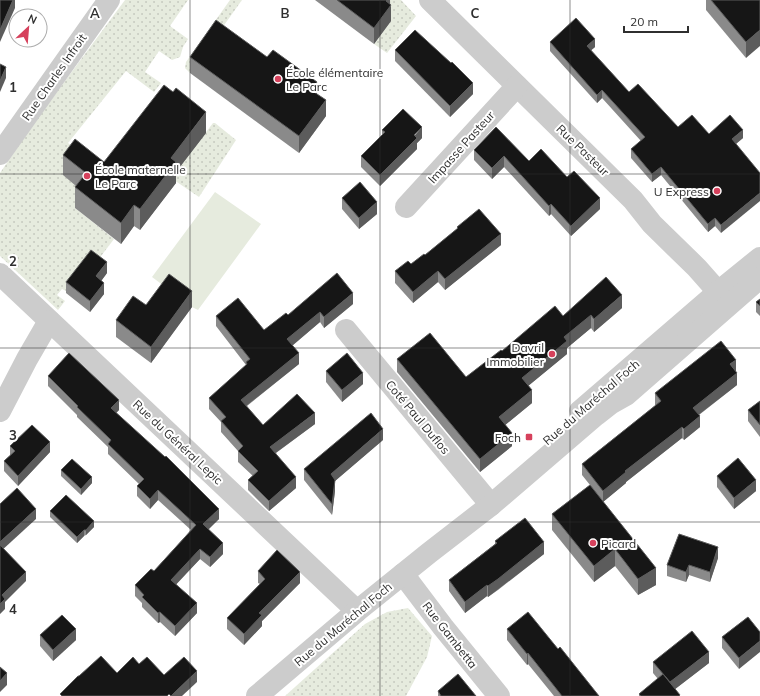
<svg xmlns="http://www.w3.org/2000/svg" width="760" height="696" viewBox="0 0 760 696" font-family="Mulish,sans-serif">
	<defs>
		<pattern id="grass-dots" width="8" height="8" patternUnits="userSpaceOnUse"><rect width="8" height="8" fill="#e6ebde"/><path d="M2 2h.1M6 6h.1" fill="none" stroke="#c6cabf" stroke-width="1.8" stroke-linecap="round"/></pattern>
	</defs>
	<rect width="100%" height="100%" fill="#fff"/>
	<g fill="url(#grass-dots)">
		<polygon points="125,0 188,0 170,26 188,39 183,47 180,57 172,60 159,51 145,72 161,83 154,92 126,71 68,143 111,175 86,194 75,208 114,239 95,264 73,282 66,291 62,289 57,295 65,301 58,310 0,256 0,173 39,116"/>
		<polygon points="230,0 242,0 190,73 185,68 186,62"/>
		<polygon points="378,0 401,0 416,16 387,53 374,44 391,21"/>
		<polygon points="213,123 215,123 236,140 199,197 171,178"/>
		<polygon points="408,608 432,636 427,657 406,696 285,696 365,624 387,612"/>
	</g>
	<polygon fill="#e6ebde" points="215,192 261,224 198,310 192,307 152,277"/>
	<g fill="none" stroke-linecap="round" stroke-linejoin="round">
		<g stroke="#ccc" stroke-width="22">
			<polyline points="430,0 633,200 652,224 697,268 727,302"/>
			<polyline points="0,154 109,0"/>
			<polyline points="406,207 517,86"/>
			<polyline points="0,274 357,611"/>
			<polyline points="346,330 491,505"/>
			<polyline points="0,411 27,359 49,321"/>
			<polyline points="580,411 718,292 760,258"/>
			<polyline points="403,574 443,627 499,696"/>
			<polyline points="257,696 357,611 429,553 491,505 596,415 610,404 626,395 760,278"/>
		</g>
	</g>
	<g fill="#8a8a8a">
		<polygon points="315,0 390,0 391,21 374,44"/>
		<polygon points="706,0 760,0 746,58 706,10"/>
		<polygon points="550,42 595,47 591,50 629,92 678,127 709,134 743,138 736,144 721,233 715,226 708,232 661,175 652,182 631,158 631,149 641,141 602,98 597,103 550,51"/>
		<polygon points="395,50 473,94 450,117 395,61"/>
		<polygon points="190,57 326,116 299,153 190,73"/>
		<polygon points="382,130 422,138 417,143 417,149 380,186 361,167 361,156 382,135"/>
		<polygon points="206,133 176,172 176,183 140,230 134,226 121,244 75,208 75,187 76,186 63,175 63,155 104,162"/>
		<polygon points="474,150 529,161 567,177 600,209 571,236 551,214 549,216 504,167 492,179 474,160"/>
		<polygon points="342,198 377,214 359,229 342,209"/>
		<polygon points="457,227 501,245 445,290 438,282 413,303 395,283 395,271 411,264 425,255 457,229"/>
		<polygon points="107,273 101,281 104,294 90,312 66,293 66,282"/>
		<polygon points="760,299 760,316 756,312 756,302"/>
		<polygon points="353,304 324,328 320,322 292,346 299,364 247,406 263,425 315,424 276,453 296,488 269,511 248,490 248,480 253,476 238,462 238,451 221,432 221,422 209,409 209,398 246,365 216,326 216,316 264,330 288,315"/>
		<polygon points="146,305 192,307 151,363 116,337 116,320"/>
		<polygon points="622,308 594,332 591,328 567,348 567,354 528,386 532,403 505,425 512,446 480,472 397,372 397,359 466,377 502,351 563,316"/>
		<polygon points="326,371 363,384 342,402 326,382"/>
		<polygon points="736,371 737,385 699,415 700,427 684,440 682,438 626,482 626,483 603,502 656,585 638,595 615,566 594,582 552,530 552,514 590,485 582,475 582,464 656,405 655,405 655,393"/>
		<polygon points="48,376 119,410 116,413 219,519 208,529 223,554 210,567 200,559 176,584 197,613 175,636 160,622 158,623 142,607 142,603 135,596 135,585 154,571 191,530 158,500 150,509 137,496 137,486 139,484 108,454 108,447 77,417 77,415 48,386"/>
		<polygon points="760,401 760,437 748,421 748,410"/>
		<polygon points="383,440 335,481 335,491 332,515 304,480 304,469"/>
		<polygon points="10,446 50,452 18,486 4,471 4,461 10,456"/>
		<polygon points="61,470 92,483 81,495 61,476"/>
		<polygon points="717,476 756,491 734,509 717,487"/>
		<polygon points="50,511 94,527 86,535 84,536 77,543 50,517"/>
		<polygon points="495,541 544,554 498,590 488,597 487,596 465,613 449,591 449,580 495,544"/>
		<polygon points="718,558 710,582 689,575 686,582 667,576 667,565"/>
		<polygon points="258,571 300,583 262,621 262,626 244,645 227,629 227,618 260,584 258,583"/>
		<polygon points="748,617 739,669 722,648 722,637"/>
		<polygon points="507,629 558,649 599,696 554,696 528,664 527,665 507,640"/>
		<polygon points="40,635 76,640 53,661 40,646"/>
		<polygon points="653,662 709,663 675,689 680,696 639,696 639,694 658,679 653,673"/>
		<polygon points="438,691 476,696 438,696"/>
	</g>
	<g fill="#5c5c5c">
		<polygon points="13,0 15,0 15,8 0,42 0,30"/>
		<polygon points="387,0 390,0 390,7 391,5 391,21 374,44 374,28"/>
		<polygon points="760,30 760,46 746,58 746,42"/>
		<polygon points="595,39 595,47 587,54 587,46"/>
		<polygon points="6,67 6,78 0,92 0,81"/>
		<polygon points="317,82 317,98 311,90"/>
		<polygon points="473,83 473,94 450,117 450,106"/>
		<polygon points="602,90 602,98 597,103 597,95"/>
		<polygon points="326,100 326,116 299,153 299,136"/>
		<polygon points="206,112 206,133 176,172 176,183 140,230 140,209 171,158"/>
		<polygon points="422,127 422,138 417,143 417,149 380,186 380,175"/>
		<polygon points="743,130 743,138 732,147 732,139"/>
		<polygon points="504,156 504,167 492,179 492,168"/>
		<polygon points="661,167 661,175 652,182 652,174"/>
		<polygon points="760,193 760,201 721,233 721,225"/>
		<polygon points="600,198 600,209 571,236 571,226"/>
		<polygon points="377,202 377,214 359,229 359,218"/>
		<polygon points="551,204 551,214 549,216 549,206"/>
		<polygon points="134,205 134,226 121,244 121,223"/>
		<polygon points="715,218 715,226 708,232 708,224"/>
		<polygon points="501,234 501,245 445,290 445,279"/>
		<polygon points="107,262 107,273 96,288 96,276"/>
		<polygon points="438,271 438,282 413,303 413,292"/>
		<polygon points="104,283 104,294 90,312 90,301"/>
		<polygon points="192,291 192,307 151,363 151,347"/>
		<polygon points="353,293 353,304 324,328 324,317"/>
		<polygon points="622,295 622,308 594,332 594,319"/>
		<polygon points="320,312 320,322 287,350 287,339"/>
		<polygon points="591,315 591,328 567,348 567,354 522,391 522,378 564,337"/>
		<polygon points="299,353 299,364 241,410 241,400"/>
		<polygon points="736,360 736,372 730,364"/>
		<polygon points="363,373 363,384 342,402 342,390"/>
		<polygon points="737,373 737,385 693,419 693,408"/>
		<polygon points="532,390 532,403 499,430 499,417"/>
		<polygon points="119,400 119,410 111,418 111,408"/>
		<polygon points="315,413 315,424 270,457 270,447"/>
		<polygon points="700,416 700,427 684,440 684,429"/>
		<polygon points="682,427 682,438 626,482 626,483 603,502 603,491 625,471"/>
		<polygon points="383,429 383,440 335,481 335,491 332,515 331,474"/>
		<polygon points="512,433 512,446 480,472 480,459"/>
		<polygon points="50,442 50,452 18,486 18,476"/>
		<polygon points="92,477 92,483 81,495 81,489"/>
		<polygon points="296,477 296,488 269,511 269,501"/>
		<polygon points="756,480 756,491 734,509 734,498"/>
		<polygon points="158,490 158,500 150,509 150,499"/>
		<polygon points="36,509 36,519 0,552 0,542"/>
		<polygon points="219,509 219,519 203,535 203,524"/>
		<polygon points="94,521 94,527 86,535 86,530"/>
		<polygon points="84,530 84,536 77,543 77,537"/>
		<polygon points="544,542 544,554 488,597 488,586"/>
		<polygon points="223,543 223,554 210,567 210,557"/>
		<polygon points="718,547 718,558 710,582 710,572"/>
		<polygon points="200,549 200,559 171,590 171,580"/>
		<polygon points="615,549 615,566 594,582 594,566"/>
		<polygon points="689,565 689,575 686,582 686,572"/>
		<polygon points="656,568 656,585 638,595 638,579"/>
		<polygon points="26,572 26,581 5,602 5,609 0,614 0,604 2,595"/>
		<polygon points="300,572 300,583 262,621 262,626 244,645 244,634 259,613"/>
		<polygon points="487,585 487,596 465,613 465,602"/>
		<polygon points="197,603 197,613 175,636 175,626"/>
		<polygon points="160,612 160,622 158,623 158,613"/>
		<polygon points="76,629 76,640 53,661 53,650"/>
		<polygon points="760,641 760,652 739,669 739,658"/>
		<polygon points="709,652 709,663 670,693 670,682"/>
		<polygon points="528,653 528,664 527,665 527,654"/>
		<polygon points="197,671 197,682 182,696 171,696"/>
		<polygon points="7,673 7,685 0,692 0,681"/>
	</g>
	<g fill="#161616" stroke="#5c5c5c">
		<polygon points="0,0 13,0 0,30"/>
		<polygon points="337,0 387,0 386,1 391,5 374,28"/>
		<polygon points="711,0 760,0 760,30 746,42"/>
		<polygon points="576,18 595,39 587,46 629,92 638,84 678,127 692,115 709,134 730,115 743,130 732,139 760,173 760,193 721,225 715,218 708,224 661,167 652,174 631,149 645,137 602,90 597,95 550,42"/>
		<polygon points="216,20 267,57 273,50 317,82 311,90 326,100 299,136 190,57"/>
		<polygon points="415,30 451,63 452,62 473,83 450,106 395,50"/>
		<polygon points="0,64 6,67 0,81"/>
		<polygon points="164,85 173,92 176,88 206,112 171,158 176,162 140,209 134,205 121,223 75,187 86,173 63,155 75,139 104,162"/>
		<polygon points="403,109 422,127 414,135 417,138 380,175 361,156 385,132 382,130"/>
		<polygon points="496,127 529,161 541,149 567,177 574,171 600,198 571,226 551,204 549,206 504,156 492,168 474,150"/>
		<polygon points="360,182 377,202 359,218 342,198"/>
		<polygon points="479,209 501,234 445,279 438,271 413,292 395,271 408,261 411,264 424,254 425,255 458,228 457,227"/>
		<polygon points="91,250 107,262 96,276 104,283 90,301 66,282"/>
		<polygon points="337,273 353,293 324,317 320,312 287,339 299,353 241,400 263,425 297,394 315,413 270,447 296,477 269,501 248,480 258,471 238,451 243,446 221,421 226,417 209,398 247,364 246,362 250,359 216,316 238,298 264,330 286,313 288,315"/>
		<polygon points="169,274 192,291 151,347 116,320 133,296 146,305"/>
		<polygon points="606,277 622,295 594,319 591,315 564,337 567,341 522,378 532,390 499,417 512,433 480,459 397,359 430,333 466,377 501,350 502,351 555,306 563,316"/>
		<polygon points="760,299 760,306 756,302"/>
		<polygon points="721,341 736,360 730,364 737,373 693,408 700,416 684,429 682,427 625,471 626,472 603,491 582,464 661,401 655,393"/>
		<polygon points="69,353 119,400 111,408 165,457 166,456 219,509 203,524 223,543 210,557 200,549 171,580 197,603 175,626 160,612 158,613 142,597 144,595 135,585 151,569 154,571 196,525 158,490 150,499 137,486 144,479 108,444 111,440 77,407 78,406 48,376"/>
		<polygon points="347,353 363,373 342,390 326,371"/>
		<polygon points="760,401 760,425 748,410"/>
		<polygon points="371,413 383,429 331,474 335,480 332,504 304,469"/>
		<polygon points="32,425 50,442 18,476 4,461 15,451 10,446"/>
		<polygon points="738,458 756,480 734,498 717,476"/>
		<polygon points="72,459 92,477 81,489 61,470"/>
		<polygon points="590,485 656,568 638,579 615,549 594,566 552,514"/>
		<polygon points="17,488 36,509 0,542 0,504"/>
		<polygon points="66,495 94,521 86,530 84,530 77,537 50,511"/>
		<polygon points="525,518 544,542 498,579 488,586 487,585 465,602 449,580 497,543 495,541"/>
		<polygon points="679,534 718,547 710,572 689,565 686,572 667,565"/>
		<polygon points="0,545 26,572 2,595 5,599 0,604"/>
		<polygon points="277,550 300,572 259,613 262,615 244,634 227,618 265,579 258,571"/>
		<polygon points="528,612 558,649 560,647 599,696 562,696 528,653 527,654 507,629"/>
		<polygon points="62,615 76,629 53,650 40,635"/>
		<polygon points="748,617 760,632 760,641 739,658 722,637"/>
		<polygon points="692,631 709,652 670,682 653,662"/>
		<polygon points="101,656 117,673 133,657 139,664 147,657 164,675 184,657 197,671 171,696 169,694 167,696 62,696 60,694 78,676 79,676"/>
		<polygon points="0,667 7,673 0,681"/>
		<polygon points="458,674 476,696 441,696 438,691"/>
		<polygon points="663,674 680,695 679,696 641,696 639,694"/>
	</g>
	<path fill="none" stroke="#2f2f2f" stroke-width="1" stroke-opacity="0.55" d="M190,0V696M380,0V696M570,0V696M0,174H760M0,348H760M0,522H760"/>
	<g fill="#d6415c" stroke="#fff" stroke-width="1.5">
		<circle cx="278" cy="79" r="4"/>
		<circle cx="87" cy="176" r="4"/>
		<circle cx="717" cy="191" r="4"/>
		<circle cx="552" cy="354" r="4"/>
		<rect x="525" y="433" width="8" height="8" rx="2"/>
		<circle cx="593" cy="543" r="4"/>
	</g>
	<g text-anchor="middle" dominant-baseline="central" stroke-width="4" stroke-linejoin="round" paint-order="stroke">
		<g font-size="12" fill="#2f2f2f" stroke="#fff" text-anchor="start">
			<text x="286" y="72">École élémentaire<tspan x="286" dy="14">Le Parc</tspan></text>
			<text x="95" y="169">École maternelle<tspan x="95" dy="14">Le Parc</tspan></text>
			<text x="709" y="191" text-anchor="end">U Express</text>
			<text x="544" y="347" text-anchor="end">Davril<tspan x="544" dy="14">Immobilier</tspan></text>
			<text x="521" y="437" text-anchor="end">Foch</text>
			<text x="601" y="543">Picard</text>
		</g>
		<g font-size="12" fill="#2f2f2f" stroke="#fff">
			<text transform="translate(54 77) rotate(-55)">Rue Charles Infroit</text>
			<text transform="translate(461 147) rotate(-48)">Impasse Pasteur</text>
			<text transform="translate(583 150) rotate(44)">Rue Pasteur</text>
			<text transform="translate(591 402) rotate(-41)">Rue du Maréchal Foch</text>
			<text transform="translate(418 417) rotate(50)">Coté Paul Duflos</text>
			<text transform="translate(178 442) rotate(43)">Rue du Général Lepic</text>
			<text transform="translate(343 624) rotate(-40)">Rue du Maréchal Foch</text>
			<text transform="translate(450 635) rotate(52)">Rue Gambetta</text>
		</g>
	</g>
	<g font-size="13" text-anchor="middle" font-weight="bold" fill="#2f2f2f" stroke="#fff" stroke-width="4" stroke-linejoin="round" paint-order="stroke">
		<text x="95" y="18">A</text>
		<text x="285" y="18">B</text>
		<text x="475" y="18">C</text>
		<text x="13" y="92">1</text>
		<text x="13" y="266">2</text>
		<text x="13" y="440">3</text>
		<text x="13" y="614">4</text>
	</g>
	<g transform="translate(28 28) rotate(26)"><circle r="19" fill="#ffffff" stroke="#acacac"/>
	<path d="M0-3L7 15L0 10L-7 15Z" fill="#d6415c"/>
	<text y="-6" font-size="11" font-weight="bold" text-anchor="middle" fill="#2f2f2f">N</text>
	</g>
	<path d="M624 26v6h64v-6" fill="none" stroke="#2f2f2f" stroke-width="2"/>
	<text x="630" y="26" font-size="12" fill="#2f2f2f" stroke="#ffffff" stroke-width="3" paint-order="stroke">20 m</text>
</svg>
